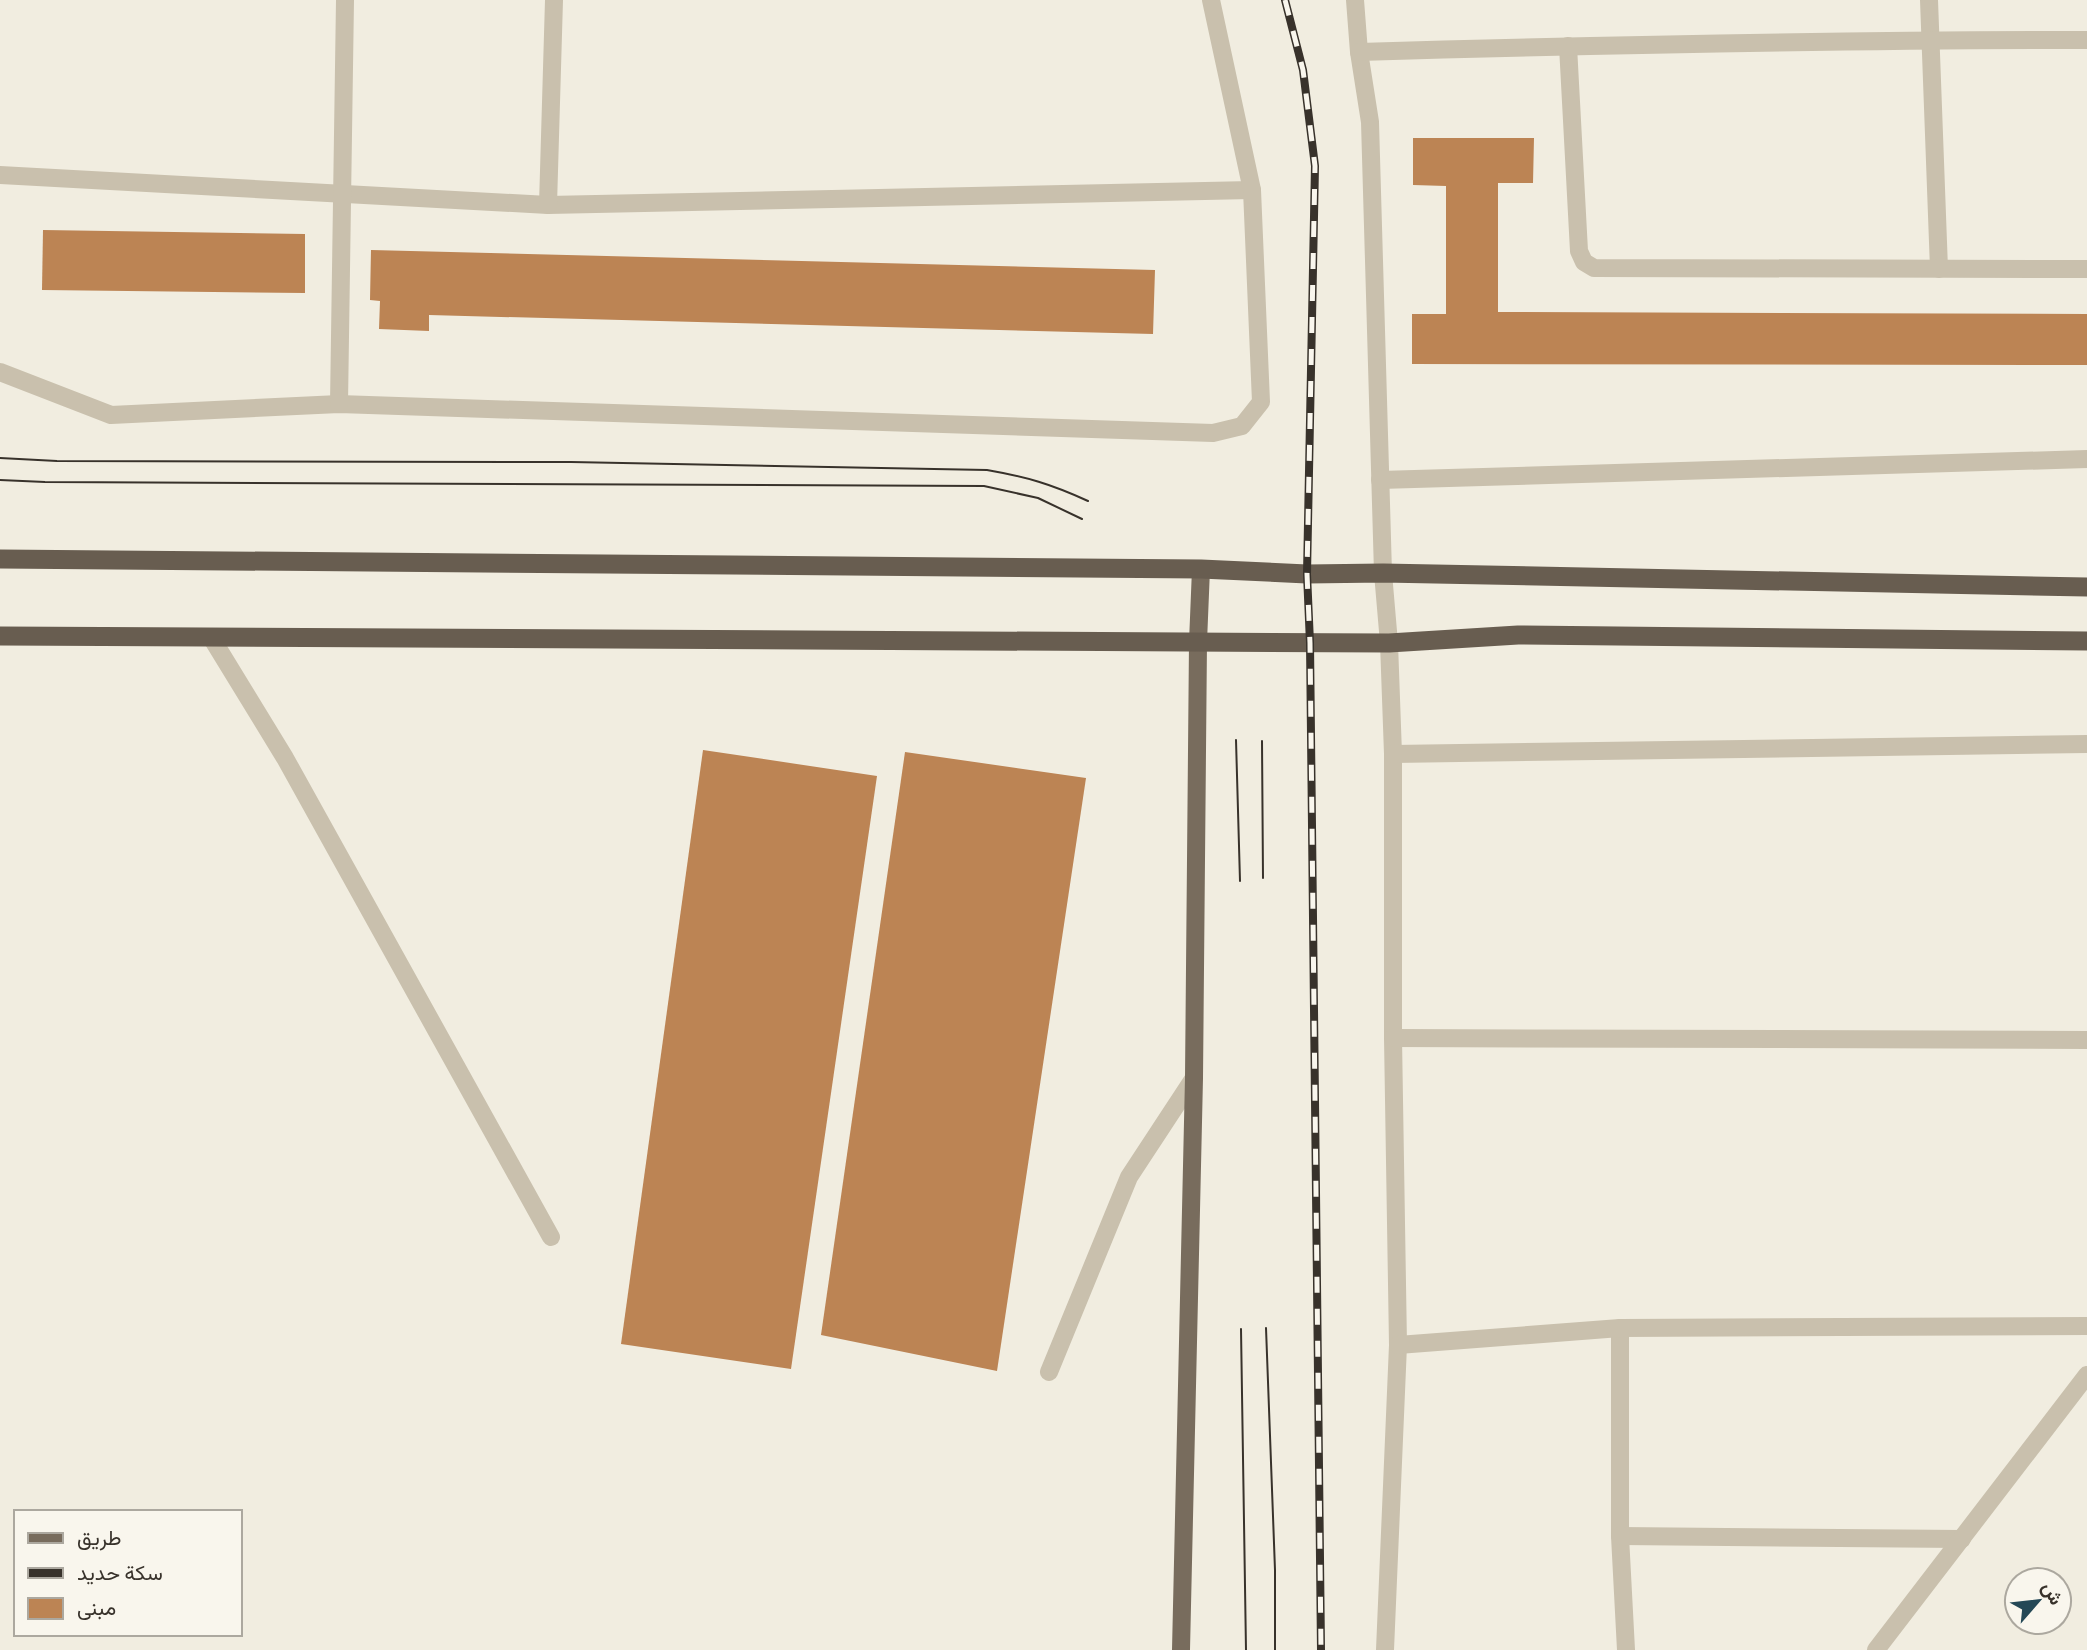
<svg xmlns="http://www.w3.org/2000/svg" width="2087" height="1650" viewBox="0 0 2087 1650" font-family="Signika,Vazirmatn,sans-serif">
	<rect width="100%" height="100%" fill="#f1ede0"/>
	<g fill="#bc8454">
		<polygon points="1413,138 1534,138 1533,183 1498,183 1498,312 2087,314 2087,365 1412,364 1412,314 1446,314 1446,186 1413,185"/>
		<polygon points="43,230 305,234 305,293 42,290"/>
		<polygon points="371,250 1155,270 1153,334 429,315 429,331 379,329 380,301 370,300"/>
		<polygon points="703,750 877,776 791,1369 621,1344"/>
		<polygon points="905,752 1086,778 997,1371 821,1335"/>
	</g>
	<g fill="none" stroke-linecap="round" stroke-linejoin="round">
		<g stroke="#c9c0ad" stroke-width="18">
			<polyline points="211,637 285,758 551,1237"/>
			<polyline points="1049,1372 1129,1177 1194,1078"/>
		</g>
		<g stroke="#c9c0ad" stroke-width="18">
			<polyline points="1355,0 1359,52 1370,122 1383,573 1389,643 1393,754 1393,1038 1398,1345 1385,1650"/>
			<polyline points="1929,0 1939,269"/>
			<polyline points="1568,46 1579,251 1584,262 1594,268 2087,269"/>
			<path d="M1359,52C1602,45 1844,40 2087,40"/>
			<polyline points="0,175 548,205 1252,190"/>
			<polyline points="548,205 554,0"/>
			<polyline points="0,372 111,415 339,404 1213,433 1242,426 1261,402 1252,190 1211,0"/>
			<polyline points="339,404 345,0"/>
			<polyline points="1380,480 2087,459"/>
			<polyline points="1393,754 2087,744"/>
			<polyline points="1393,1038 2087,1040"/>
			<polyline points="1620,1328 1620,1536 1626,1650"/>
			<polyline points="1398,1345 1620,1328 2087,1326"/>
			<polyline points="1620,1536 1962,1539"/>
			<polyline points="1876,1650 2087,1375"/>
		</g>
		<polyline stroke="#786c5d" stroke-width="18" points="1181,1650 1194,1078 1198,642 1201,569"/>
		<g stroke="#685d50" stroke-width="19">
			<polyline points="0,559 1201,569 1307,574 1383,573 2087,587"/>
			<polyline points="0,636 1389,643 1518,635 2087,641"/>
		</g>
		<g stroke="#38322b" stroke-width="2">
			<path d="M0,458L57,461L571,462L987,470C1027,477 1051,484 1088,501"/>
			<polyline points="0,480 45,482 984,486 1038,498 1082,519"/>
			<polyline points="1236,740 1240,881"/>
			<polyline points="1262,741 1263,878"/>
			<polyline points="1266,1328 1275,1570 1275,1650"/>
			<polyline points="1241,1329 1246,1650"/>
		</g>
		<g stroke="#38322b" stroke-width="8">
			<polyline id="rail" points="1285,0 1303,70 1315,166 1307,574 1310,643 1321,1650"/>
		</g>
		<use href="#rail" stroke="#f9f6ed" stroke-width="5" stroke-dasharray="16" stroke-linecap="butt"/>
	</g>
	<rect x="14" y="1510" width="228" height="126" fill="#f9f6ed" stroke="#aca89f" stroke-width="2"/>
	<rect x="28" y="1533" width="35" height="10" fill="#786c5d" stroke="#aca89f" stroke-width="2"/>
	<text x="77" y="1545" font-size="21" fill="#38322b">طريق</text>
	<rect x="28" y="1568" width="35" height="10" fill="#38322b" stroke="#aca89f" stroke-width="2"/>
	<text x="77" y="1580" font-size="21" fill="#38322b">سكة حديد</text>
	<rect x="28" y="1598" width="35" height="21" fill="#bc8454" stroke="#aca89f" stroke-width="2"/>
	<text x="77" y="1615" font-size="21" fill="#38322b">مبنى</text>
	<g transform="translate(2038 1601) rotate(62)"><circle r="33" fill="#f9f6ed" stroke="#aca89f" stroke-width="2"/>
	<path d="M0-5L12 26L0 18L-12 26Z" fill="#244856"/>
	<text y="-10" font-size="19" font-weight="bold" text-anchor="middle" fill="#38322b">ش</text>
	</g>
</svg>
